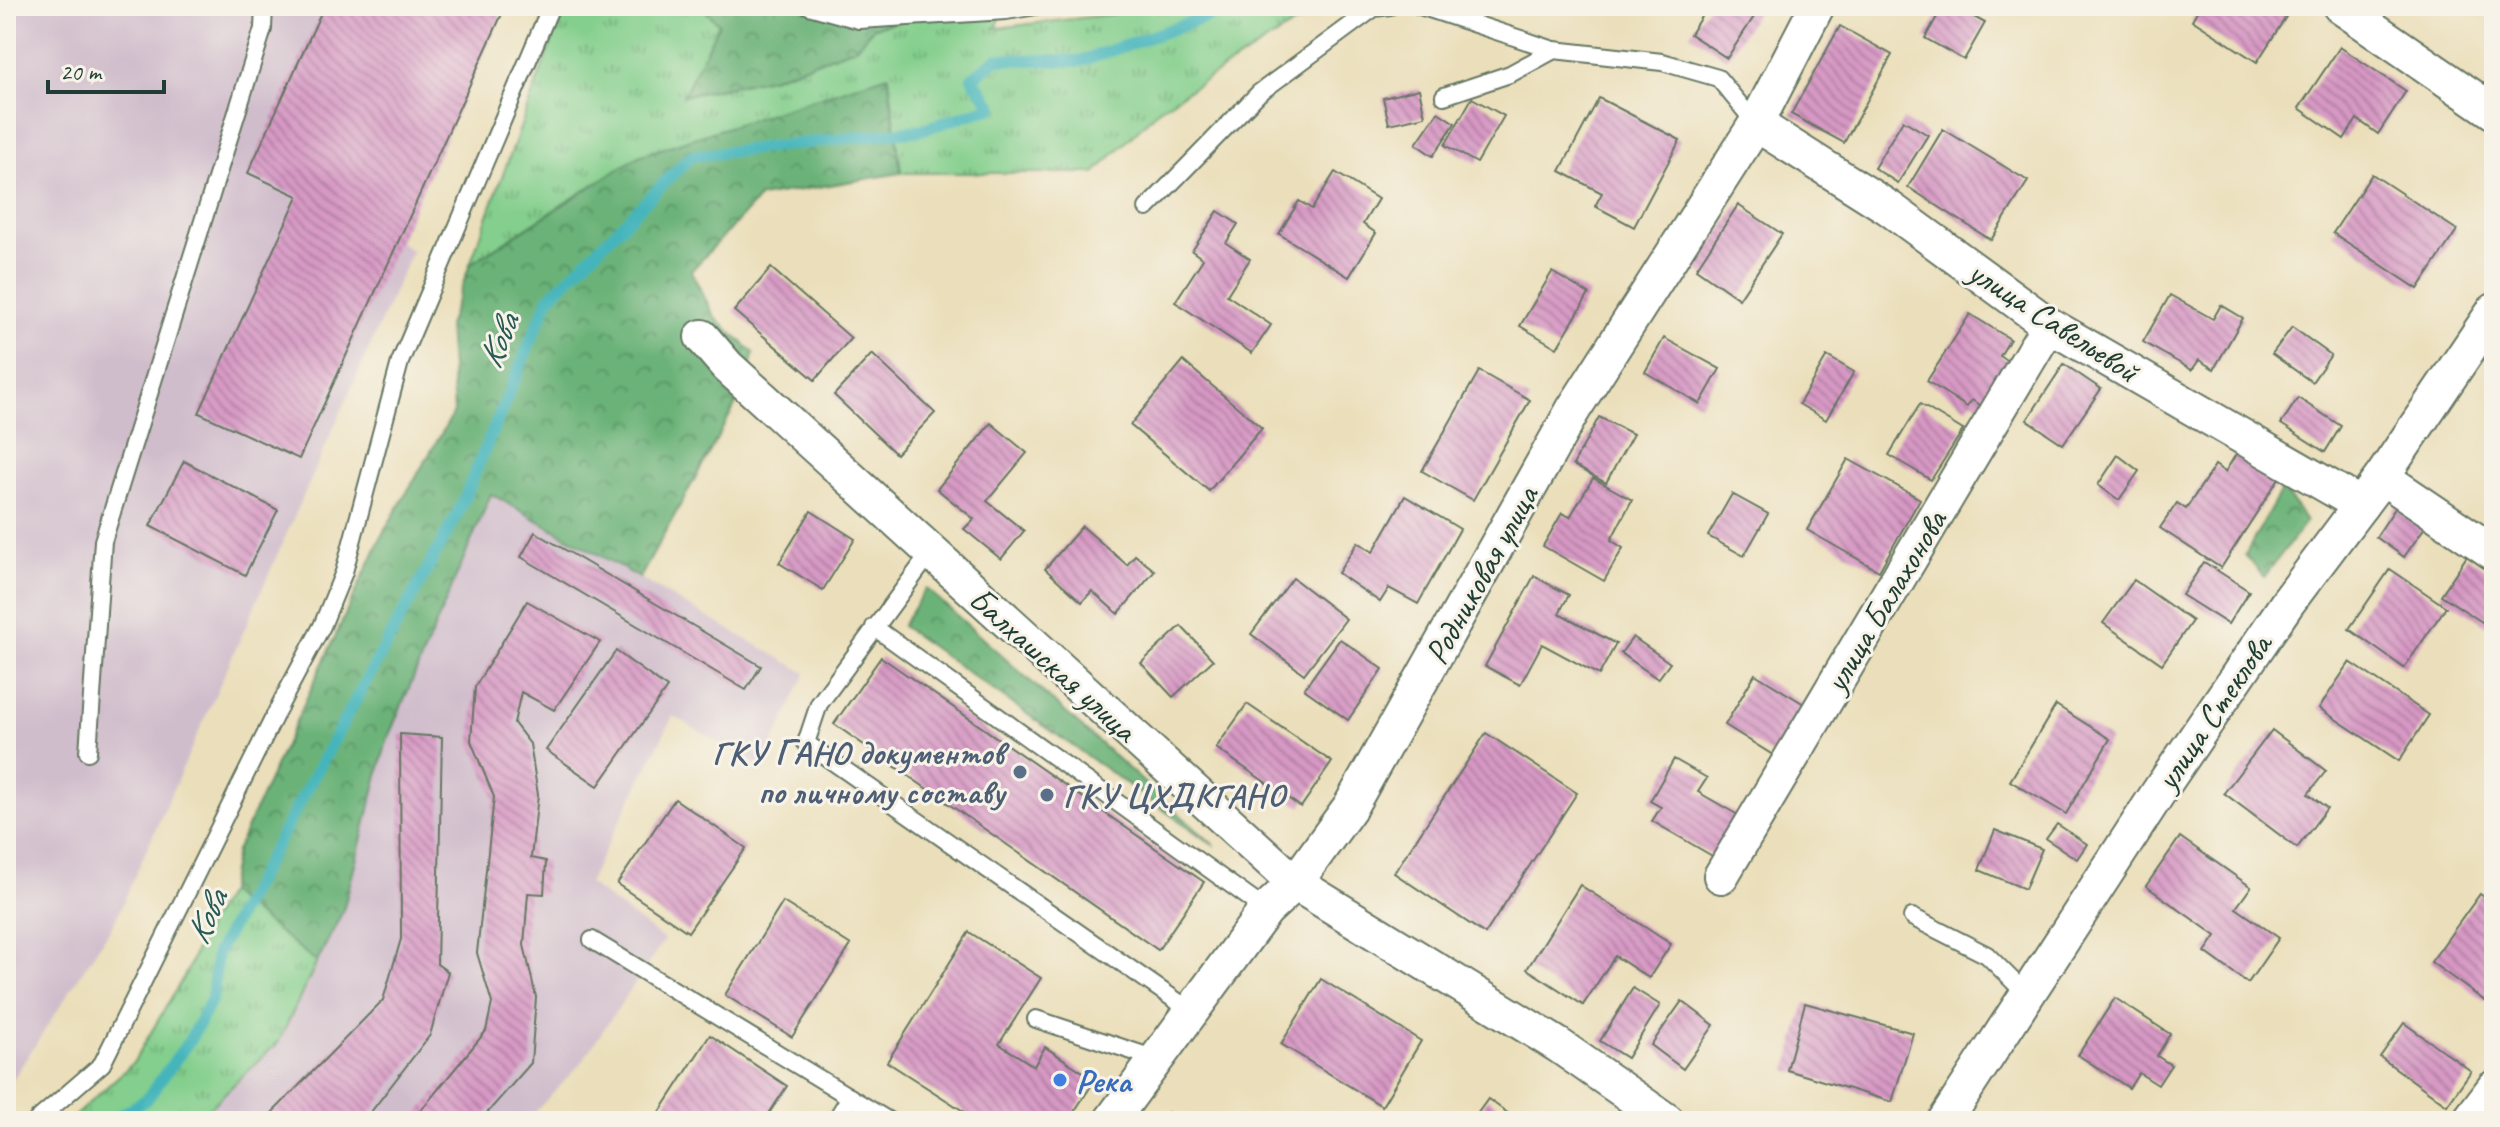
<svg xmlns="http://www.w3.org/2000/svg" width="2500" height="1127" viewBox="0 0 2500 1127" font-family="Caveat,sans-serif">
	<defs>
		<pattern id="grass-tufts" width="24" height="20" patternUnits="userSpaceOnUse" patternTransform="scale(2)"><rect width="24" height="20" fill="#84cf8d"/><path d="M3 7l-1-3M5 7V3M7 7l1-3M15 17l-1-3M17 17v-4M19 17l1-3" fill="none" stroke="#6ba974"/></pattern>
		<pattern id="forest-crowns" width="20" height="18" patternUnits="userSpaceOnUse" patternTransform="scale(2)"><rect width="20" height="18" fill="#6bb278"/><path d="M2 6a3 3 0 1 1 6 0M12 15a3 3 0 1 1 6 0" fill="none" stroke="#579263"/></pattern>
		<pattern id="building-back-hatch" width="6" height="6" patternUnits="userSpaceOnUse" patternTransform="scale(2)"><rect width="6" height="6" fill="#d798c4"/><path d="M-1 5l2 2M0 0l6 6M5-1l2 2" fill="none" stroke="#ae7da0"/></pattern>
	</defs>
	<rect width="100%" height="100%" fill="#f7f3e8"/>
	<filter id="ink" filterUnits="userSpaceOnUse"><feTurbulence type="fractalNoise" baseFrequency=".0125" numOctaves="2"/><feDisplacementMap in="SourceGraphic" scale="16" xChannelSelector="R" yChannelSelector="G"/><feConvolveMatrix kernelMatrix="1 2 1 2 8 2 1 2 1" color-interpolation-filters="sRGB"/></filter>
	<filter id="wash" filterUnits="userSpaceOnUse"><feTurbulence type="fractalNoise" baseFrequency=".006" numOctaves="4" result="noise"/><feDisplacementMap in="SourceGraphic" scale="32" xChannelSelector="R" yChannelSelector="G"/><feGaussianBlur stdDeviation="1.8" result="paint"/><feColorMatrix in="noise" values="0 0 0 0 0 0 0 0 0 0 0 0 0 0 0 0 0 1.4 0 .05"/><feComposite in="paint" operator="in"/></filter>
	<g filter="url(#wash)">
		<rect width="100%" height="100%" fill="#ebdfbb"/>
		<g fill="#d0bdcc">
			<polygon points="6,6 499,6 502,14 399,241 412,251 114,923 6,1090"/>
			<polygon points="491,494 806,673 762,767 673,716 588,883 664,940 581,1063 527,1121 196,1121 279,1041 343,911 387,740"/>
		</g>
		<g fill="url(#grass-tufts)" stroke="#528660" stroke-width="2">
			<polygon points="565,6 701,6 719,24 684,96 774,77 855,48 874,27 944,11 1005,6 996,28 1131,12 1147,6 1337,6 1293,25 1159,109 1095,173 901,173 889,76 639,156 470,264"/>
			<polygon points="228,892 317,962 279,1041 196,1121 69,1121 133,1063 187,971 204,930"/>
		</g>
		<g fill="url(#forest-crowns)" stroke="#457856" stroke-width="2">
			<polygon points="701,6 963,6 874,27 855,48 774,77 683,96 719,24"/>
			<polygon points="888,75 901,173 760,197 691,271 715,318 754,353 741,395 640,578 491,494 387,740 343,911 317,962 228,892 236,851 383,533 454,412 448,326 470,264 639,156"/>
			<polygon points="2283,487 2306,522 2264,577 2245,555"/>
			<polygon points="926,588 1215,846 902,626"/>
		</g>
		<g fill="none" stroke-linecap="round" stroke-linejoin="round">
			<polyline stroke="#45b5bb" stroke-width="12" points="111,1121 147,1099 189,1041 212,999 217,953 458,513 549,298 691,156 920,130 993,107 972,78 997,59 1081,61 1237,6"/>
		</g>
		<g id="blocks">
			<g fill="url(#building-back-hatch)">
				<polygon points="324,6 485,6 502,14 299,459 199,413 298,196 248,173"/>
				<polygon points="1708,6 1761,6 1727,58 1690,34"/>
				<polygon points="1943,6 1954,6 1985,23 1964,60 1925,38"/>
				<polygon points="2200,6 2280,6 2289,12 2257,62 2192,20"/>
				<polygon points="1840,26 1892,55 1844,143 1791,114"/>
				<polygon points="2340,47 2406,91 2378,134 2357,119 2344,139 2299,108"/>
				<polygon points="1419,89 1425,116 1389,124 1383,98"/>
				<polygon points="1472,98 1504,116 1477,163 1445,145"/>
				<polygon points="1599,98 1680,140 1634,227 1595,206 1602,193 1560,171"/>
				<polygon points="1438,112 1455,123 1433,156 1416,144"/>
				<polygon points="1903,120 1928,135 1898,183 1874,168"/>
				<polygon points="1943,129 2028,181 1991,240 1908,187"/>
				<polygon points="1335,172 1378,199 1363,224 1376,233 1349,277 1279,234 1299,201 1312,209"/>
				<polygon points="2372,174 2457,230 2418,289 2333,233"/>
				<polygon points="1738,205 1782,234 1739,299 1696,269"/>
				<polygon points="1218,211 1238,224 1226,243 1250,259 1227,295 1271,325 1252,353 1175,302 1203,259 1192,251"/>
				<polygon points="771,268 851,338 815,380 734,311"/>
				<polygon points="1552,272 1589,294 1557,348 1520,326"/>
				<polygon points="2170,295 2213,319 2221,305 2243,318 2214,369 2199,360 2192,370 2143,342"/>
				<polygon points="1970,314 2010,339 2000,356 2011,363 1983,407 1972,400 1967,407 1927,381"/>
				<polygon points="2292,327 2331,355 2312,382 2272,354"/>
				<polygon points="1664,338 1720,369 1700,404 1645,372"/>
				<polygon points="872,354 935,413 896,454 834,395"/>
				<polygon points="1827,356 1854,372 1826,420 1799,404"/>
				<polygon points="1183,361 1262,428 1209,491 1130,425"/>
				<polygon points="2064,364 2101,389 2063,444 2027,420"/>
				<polygon points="1479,371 1530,400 1473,500 1422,471"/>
				<polygon points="2298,398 2341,426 2325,452 2281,424"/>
				<polygon points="1920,404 1963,430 1931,480 1889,455"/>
				<polygon points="1599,417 1633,434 1606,483 1573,465"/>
				<polygon points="991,423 1027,453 987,501 1024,531 1001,559 964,529 974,519 937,489"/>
				<polygon points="2238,451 2279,478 2221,568 2160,528 2177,503 2186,509 2215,465 2225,472"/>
				<polygon points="2118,455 2139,471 2119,500 2098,485"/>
				<polygon points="1848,459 1920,499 1879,571 1807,530"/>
				<polygon points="184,461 278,510 245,575 150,526"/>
				<polygon points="1593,478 1632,500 1611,540 1623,548 1604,581 1543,546 1562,513 1570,517"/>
				<polygon points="1732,494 1768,514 1744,556 1708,536"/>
				<polygon points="1405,496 1460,529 1418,604 1389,588 1380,602 1338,573 1358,542 1373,552"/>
				<polygon points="2398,504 2427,524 2404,557 2376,537"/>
				<polygon points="811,511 855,539 823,590 779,563"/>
				<polygon points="1082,526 1127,565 1135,555 1155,571 1118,614 1092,591 1082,602 1045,569"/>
				<polygon points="535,532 761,666 746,690 521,557"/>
				<polygon points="2467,556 2494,575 2494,630 2441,595"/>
				<polygon points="2204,562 2249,591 2228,624 2182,595"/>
				<polygon points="2390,569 2446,607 2404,668 2349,629"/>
				<polygon points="1534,576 1569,595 1559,613 1616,644 1599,675 1542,644 1520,685 1485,666"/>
				<polygon points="1293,578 1346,619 1304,674 1251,634"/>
				<polygon points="2134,580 2192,621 2162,664 2103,623"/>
				<polygon points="527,601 600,642 554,710 521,692 514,723 530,744 538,795 531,858 546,861 544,894 528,893 524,945 536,997 531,1063 480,1121 412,1121 486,1031 492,1003 477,953 494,797 471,741 475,687"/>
				<polygon points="1181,626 1213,660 1173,697 1141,663"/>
				<polygon points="1633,637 1670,663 1658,679 1621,653"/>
				<polygon points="1340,639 1383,669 1348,720 1304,689"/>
				<polygon points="616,651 667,688 598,786 546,750"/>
				<polygon points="881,657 1204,882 1158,950 834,724"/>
				<polygon points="2350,662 2429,715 2399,761 2319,708"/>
				<polygon points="1755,674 1804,704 1773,755 1725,725"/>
				<polygon points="1247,704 1332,762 1301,807 1216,748"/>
				<polygon points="2056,705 2110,739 2066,814 2010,781"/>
				<polygon points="2272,730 2326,771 2308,794 2327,808 2297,848 2224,793"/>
				<polygon points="1486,733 1577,793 1485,934 1394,873"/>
				<polygon points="400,734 442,737 437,964 448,972 430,1035 364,1121 264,1121 383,1000 401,939"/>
				<polygon points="1674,759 1707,778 1698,792 1738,815 1714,857 1652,821 1661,807 1650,801"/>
				<polygon points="675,799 746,848 688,932 617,884"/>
				<polygon points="2057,824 2087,844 2077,859 2046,839"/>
				<polygon points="1995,830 2042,849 2025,889 1979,870"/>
				<polygon points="2180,837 2251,887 2236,908 2279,938 2248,983 2205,952 2216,936 2146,886"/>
				<polygon points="1580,885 1671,944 1649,978 1615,956 1583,1005 1527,969"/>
				<polygon points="2480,894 2494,904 2494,989 2485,1001 2431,962"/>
				<polygon points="783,902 851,945 792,1037 725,995"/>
				<polygon points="969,932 1041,978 999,1044 1034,1066 1045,1047 1095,1080 1068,1121 979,1121 887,1062"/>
				<polygon points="1321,979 1421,1041 1382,1106 1281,1044"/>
				<polygon points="1633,988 1660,1005 1627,1058 1600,1041"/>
				<polygon points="2115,998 2170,1034 2157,1056 2171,1065 2158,1085 2139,1073 2129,1088 2078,1055"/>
				<polygon points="1682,1001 1714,1025 1683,1069 1651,1045"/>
				<polygon points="1805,1003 1913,1033 1892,1102 1787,1070"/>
				<polygon points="2404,1023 2471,1071 2447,1105 2380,1057"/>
				<polygon points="710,1035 787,1086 764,1121 654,1121"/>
				<polygon points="1488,1099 1519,1121 1472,1121"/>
				<polygon points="1168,1112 1183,1121 1162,1121"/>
			</g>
		</g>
	</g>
	<g filter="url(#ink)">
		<use href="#blocks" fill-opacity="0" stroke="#667663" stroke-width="2"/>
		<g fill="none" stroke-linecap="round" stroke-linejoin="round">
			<g stroke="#667663" stroke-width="20">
				<g id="lane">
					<polyline points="809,6 859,20 1006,11 1036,6"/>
					<polyline points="1420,6 1554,50 1662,62 1718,78 1756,124"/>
					<polyline points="1444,96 1510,74 1554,50"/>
					<polyline points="1147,208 1259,93 1374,8 1390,6"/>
					<polyline points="931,552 819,704 806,743 1191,1011"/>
					<polyline points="874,627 1266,910"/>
					<polyline points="88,752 103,541 263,29 264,6"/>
					<polyline points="1912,917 1987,955 2026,994"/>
					<polyline points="592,940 889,1121"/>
					<polyline points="1036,1019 1156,1059"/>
					<polyline points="36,1121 102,1064 282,701 322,626 344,572 400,362 551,6"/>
					<polyline points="835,1121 850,1097"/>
				</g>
			</g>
			<g stroke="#667663" stroke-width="38">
				<g id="street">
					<polyline points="2340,6 2494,112"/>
					<polyline points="1756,124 1889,208 2049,325 2361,505"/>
					<polyline points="702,337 727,366 1295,883 1558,1045 1667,1121"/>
					<polyline points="2382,477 2494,553"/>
					<polyline points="1721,876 2049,325"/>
					<polyline points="1111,1121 1266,910 1295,883 1350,807 1573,410 1756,124 1817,6"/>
					<polyline points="1945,1121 2158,793 2288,602 2382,477 2494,311"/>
					<polyline points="2469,1121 2494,1088"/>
				</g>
			</g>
			<use href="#lane" stroke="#fff" stroke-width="16"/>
			<use href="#street" stroke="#fff" stroke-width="34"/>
		</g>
	</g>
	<g fill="#5c6f8a" stroke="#f7f3e8" stroke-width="3">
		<circle cx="1020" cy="772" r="8"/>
		<circle cx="1047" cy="795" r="8"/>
	</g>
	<circle fill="#3f7fe0" stroke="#f7f3e8" stroke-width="3" cx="1060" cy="1080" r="8"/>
	<g text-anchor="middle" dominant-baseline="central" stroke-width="6" stroke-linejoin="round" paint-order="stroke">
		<g font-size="34" fill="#1f3d34" stroke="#f7f3e8">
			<text transform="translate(2054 321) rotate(33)">улица Савельевой</text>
			<text transform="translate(1481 575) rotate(-61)">Родниковая улица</text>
			<text transform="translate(1885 601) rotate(-59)">улица Балахонова</text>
			<text transform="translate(1053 664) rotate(42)">Балхашская улица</text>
			<text transform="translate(2213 712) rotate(-56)">улица Стеклова</text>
		</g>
		<g font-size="34" font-weight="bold" fill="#4e5e75" stroke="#f7f3e8" text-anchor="end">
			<text x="1004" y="752">ГКУ ГАНО документов<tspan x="1004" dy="39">по личному составу</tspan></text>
			<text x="1063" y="795" text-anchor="start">ГКУ ЦХДКГАНО</text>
		</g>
		<g font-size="34" font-weight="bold" fill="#366cbe" stroke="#f7f3e8" text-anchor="start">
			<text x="1076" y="1080">Река</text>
		</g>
		<g font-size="36" font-style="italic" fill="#285b56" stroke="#f7f3e8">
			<text transform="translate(498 341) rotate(-67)">Кова</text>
			<text transform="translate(206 917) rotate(-65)">Кова</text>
		</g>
	</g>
	<rect width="2500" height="1127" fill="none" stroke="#f7f3e8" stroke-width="32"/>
	<path d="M48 80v12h116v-12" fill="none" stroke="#1f3d34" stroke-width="4"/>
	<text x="60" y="80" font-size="24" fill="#1f3d34" stroke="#f7f3e8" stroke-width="6" paint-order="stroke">20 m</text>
</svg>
